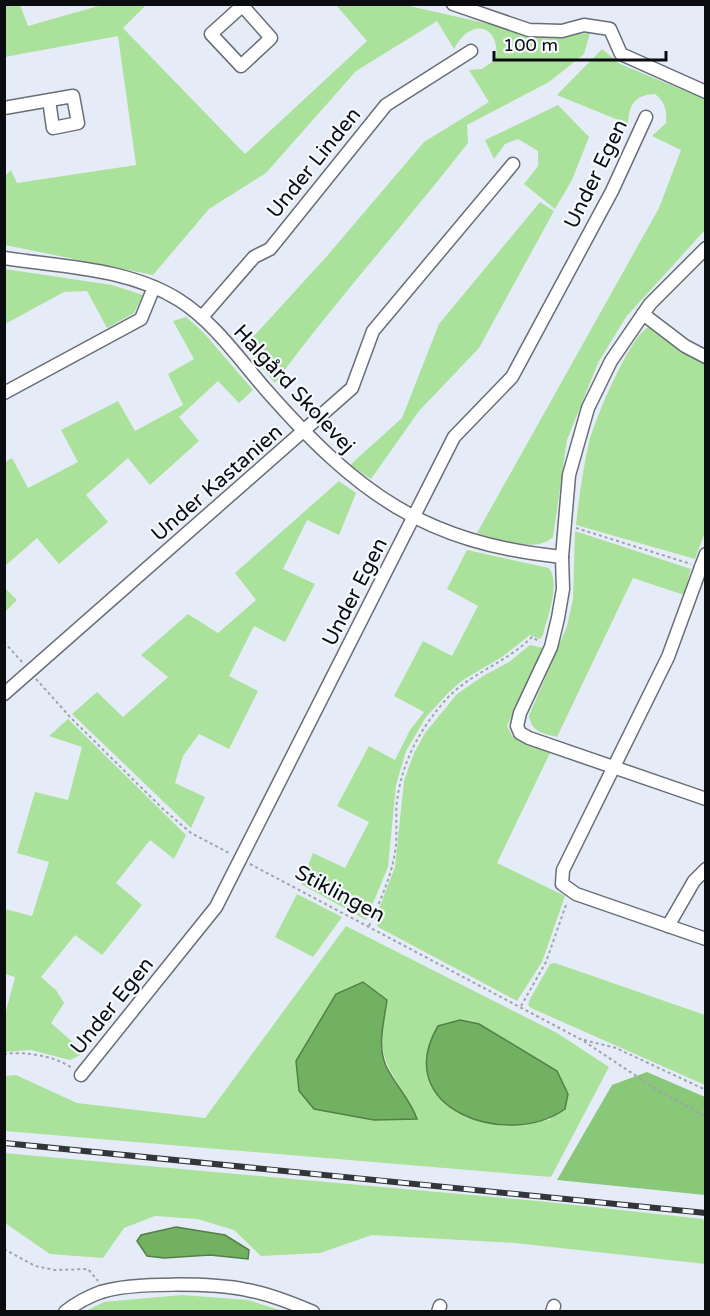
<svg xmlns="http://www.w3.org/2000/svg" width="710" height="1316" viewBox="0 0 710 1316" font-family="'Varela Round',sans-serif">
	<rect width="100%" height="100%" fill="#e6ecf7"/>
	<g fill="#aae29b" fill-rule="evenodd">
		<path d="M5,5H20L28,26L102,5H146L123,28L245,154L367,41L336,5H405L489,24L531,37L590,33L584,54L549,82L467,125L468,143C405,224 336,300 275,383L244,347L327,256L424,142L489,102L469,70L482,69L496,59C501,27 472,15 454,49L437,21L356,71L266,173L209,209L153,275L5,245L4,177L11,170L17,183L136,165L118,36L5,57Z"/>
		<path d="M602,49L620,64L705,99V230L626,317L598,363L567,440L553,537C534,554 499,539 477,533L659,208L681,150L652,136L666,123C667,110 665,102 655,94C634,95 629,105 628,124L557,95Z"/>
		<polygon points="558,105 589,137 572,180 555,209 524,184 538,166 538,151 518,139 505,144 494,159 485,140"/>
		<polygon points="540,202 554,211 479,348 419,411 371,479 350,465 402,418 439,324"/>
		<polygon points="5,269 112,285 143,295 134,313 107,328 87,291 64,292 5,324"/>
		<polygon points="186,317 203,332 253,390 239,403 218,381 179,417 199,441 150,485 128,458 86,495 108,522 59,564 37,538 5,566 5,462 12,458 28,488 78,462 61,430 118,401 135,431 183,405 168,374 194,359 173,321"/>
		<path d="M649,327L705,363V532L695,559L576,525C579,497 583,469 589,442C594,421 631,333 649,327Z"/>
		<polygon points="339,481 356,493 339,535 307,520 283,569 315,584 285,642 254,626 229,676 258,691 229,749 199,734 183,756 175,783 205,797 191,828 72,714 97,692 123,717 168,677 141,655 188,614 218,633 256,600 235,573"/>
		<path d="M575,531L691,569L684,595L633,578L557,737C543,733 532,733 529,716L567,626L573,599Z"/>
		<path d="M467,550L549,568C561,584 547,617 543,635L540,639L530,635L502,657L463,680L450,691L426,717L406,751L396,785L388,867L366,920L301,884L313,853L345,868L369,822L337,806L369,746L395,760L410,730L424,712L394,696L423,641L452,656L478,606L447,589Z"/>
		<polygon points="4,587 17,600 5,612 4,612"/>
		<polygon points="530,645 544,648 507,726 512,736 551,751 497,863 565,896 542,962 517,1001 378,927 375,919 395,867 404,781 414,753 425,733 457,694 483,676 509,662"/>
		<polygon points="68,719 186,835 174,859 150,840 116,883 142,905 102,955 75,935 41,977 56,990 64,1003 51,1023 85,1053 70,1060 31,1050 4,1052 5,1015 15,977 5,974 5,909 32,916 49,862 17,853 35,792 68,800 82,747 49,736"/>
		<polygon points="297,894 342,917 313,957 275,937"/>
		<path d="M346,926L557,1033L609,1067L551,1177L5,1131L4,1076L16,1075L77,1103L205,1118ZM336,994L387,1001C377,1055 382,1060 412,1105ZM519,1050L557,1071L550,1120L508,1124Z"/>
		<polygon points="555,963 705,1015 705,1085 531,1008 528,1005 530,999 550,964"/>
		<polygon points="4,1153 538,1201 703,1219 705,1224 705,1264 515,1243 372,1235 320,1253 261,1256 234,1230 197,1219 155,1216 124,1228 103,1258 50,1254 5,1223"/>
		<polygon points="182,1295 248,1300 283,1311 86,1311 104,1302"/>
	</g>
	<polygon fill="#89c878" points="647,1072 705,1097 705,1195 557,1180 612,1085"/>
	<g fill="#72b162" stroke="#538049" stroke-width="1.5">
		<path d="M363,982L387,1000C384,1022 377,1045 386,1066C395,1085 410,1099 417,1119L374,1120L314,1109L299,1091L296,1061L336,994Z"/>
		<path d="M460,1020L479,1024L557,1071L568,1094L565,1109C508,1150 389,1109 438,1026Z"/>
		<polygon points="176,1227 225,1235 249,1250 248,1259 210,1255 164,1258 147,1256 137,1241 141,1235"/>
	</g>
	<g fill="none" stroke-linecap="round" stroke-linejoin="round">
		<g stroke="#686d76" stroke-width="15">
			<g id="minor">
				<polyline points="241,4 271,38 241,66 211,34 242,6"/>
				<polyline points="453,4 529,30 562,31 584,25 610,29 621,54 706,92"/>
				<polyline points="4,108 73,96 78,123 53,128 49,100"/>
				<polyline points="706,248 650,304 611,361 588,408 569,475 562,557 563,589 558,618 551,647 520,713 517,726 520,733 529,738 706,799"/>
				<path d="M4,258C63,267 128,268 179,300C214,322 240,360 267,391C357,493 424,543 562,557"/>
				<polyline points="643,314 685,346 706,357"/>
				<polyline points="202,317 254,257 270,249 386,105 471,51"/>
				<polyline points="4,393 141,319 154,287"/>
				<polyline points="701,567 706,554"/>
				<polyline points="706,568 701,567 668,657 563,870 562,884 576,894 706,939"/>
				<polyline points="4,694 352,388 373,331 513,164"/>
				<polyline points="668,926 694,881 706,869"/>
				<polyline points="81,1075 216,907 454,437 512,377 612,191 646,117"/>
				<path d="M65,1312C76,1303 87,1297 101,1292C132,1282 214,1283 247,1290C270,1294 292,1303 313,1312"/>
				<polyline points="438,1312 440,1306"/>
				<polyline points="552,1312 554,1306"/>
			</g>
		</g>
		<g stroke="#9fa4ac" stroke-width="2" stroke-dasharray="3 3" stroke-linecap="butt">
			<polyline points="576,528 691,564"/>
			<polyline points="4,642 23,663"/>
			<polyline points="36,679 71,718 163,809 191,833 231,854"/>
			<polyline points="250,864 582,1040 656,1089 706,1117"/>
			<path d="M369,926C380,901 391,878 395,852C398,835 395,818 397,801C402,763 418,732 443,703C467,674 505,664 532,637L540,642"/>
			<polyline points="521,1006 546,962 567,902"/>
			<polyline points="584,1040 616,1048 706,1090"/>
			<path d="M4,1054C25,1051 55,1056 72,1068"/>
			<polyline points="4,1249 35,1266 55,1270 88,1269 98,1281"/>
		</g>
		<use href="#minor" stroke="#fff" stroke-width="12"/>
		<g stroke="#323539" stroke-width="6">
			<polyline id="rail" points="4,1143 706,1213"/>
		</g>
		<use href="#rail" stroke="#f6f9fd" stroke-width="4" stroke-dasharray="11" stroke-linecap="butt"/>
	</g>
	<g text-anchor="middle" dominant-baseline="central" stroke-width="4.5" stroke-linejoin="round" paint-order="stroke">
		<g font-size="21" fill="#0a0c0f" stroke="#f6f9fd">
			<text transform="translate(314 163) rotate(-51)">Under Linden</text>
			<text transform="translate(596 174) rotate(-64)">Under Egen</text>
			<text transform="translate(294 389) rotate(47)">Halgård Skolevej</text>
			<text transform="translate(217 483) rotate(-41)">Under Kastanien</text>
			<text transform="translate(355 592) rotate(-63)">Under Egen</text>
			<text transform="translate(340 894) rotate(28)">Stiklingen</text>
			<text transform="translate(112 1006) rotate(-51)">Under Egen</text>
		</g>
	</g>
	<rect width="710" height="1316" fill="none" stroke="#0a0c0f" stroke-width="12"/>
	<path d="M494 51v9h172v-9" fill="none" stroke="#0a0c0f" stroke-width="3"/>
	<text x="503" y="51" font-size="18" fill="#0a0c0f" stroke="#f6f9fd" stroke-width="4.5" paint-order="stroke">100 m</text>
</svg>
